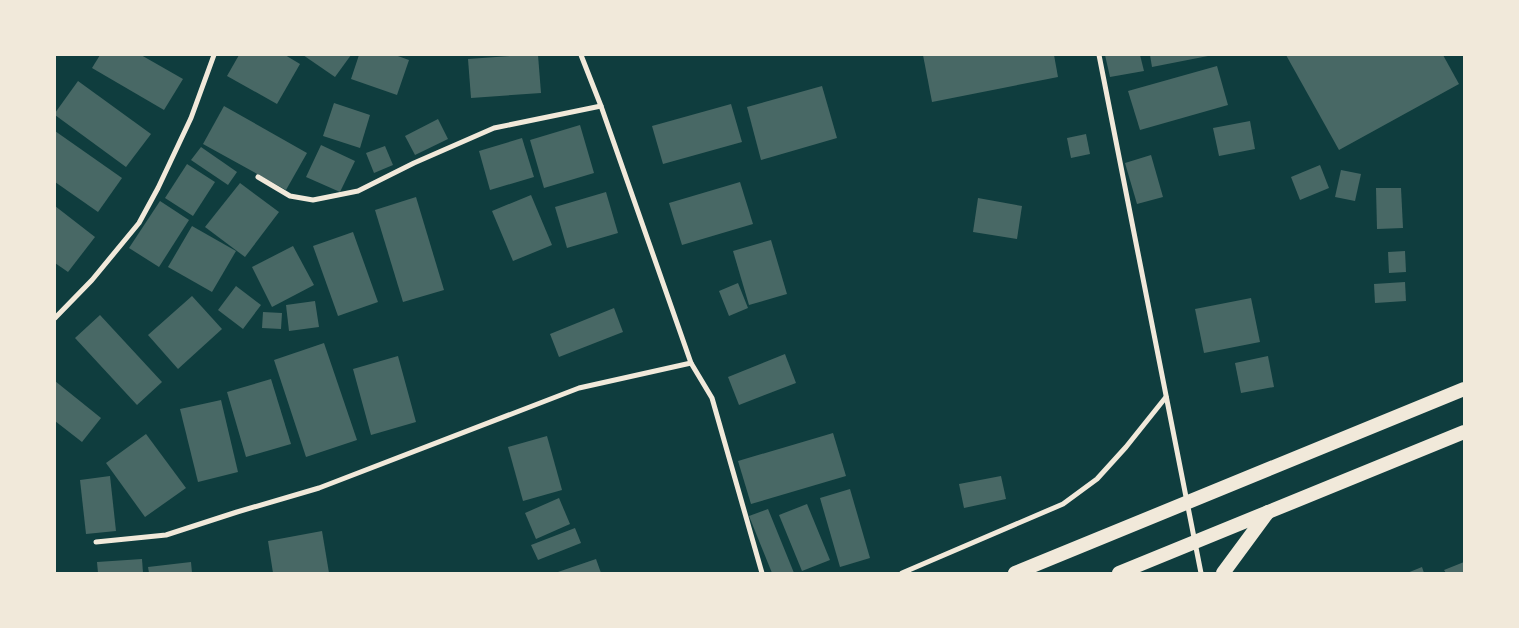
<svg xmlns="http://www.w3.org/2000/svg" width="1519" height="628" viewBox="0 0 1519 628" font-family="'Roboto Condensed',sans-serif">
	<rect width="100%" height="100%" fill="#0f3d3e"/>
	<g fill="#486865">
		<polygon points="100,55 141,55 183,79 164,110 92,68"/>
		<polygon points="239,55 285,55 300,64 277,104 227,76"/>
		<polygon points="303,55 351,55 335,77"/>
		<polygon points="359,55 395,55 409,60 397,95 351,79"/>
		<polygon points="523,55 538,55 541,93 471,98 468,59"/>
		<polygon points="923,55 1054,55 1058,77 932,102"/>
		<polygon points="1105,55 1140,55 1144,71 1110,77"/>
		<polygon points="1150,55 1207,55 1208,56 1152,67"/>
		<polygon points="1286,55 1443,55 1459,84 1339,150"/>
		<polygon points="1217,66 1228,105 1140,130 1128,91"/>
		<polygon points="78,81 151,134 126,167 55,115 55,113"/>
		<polygon points="822,86 837,138 761,160 747,107"/>
		<polygon points="334,103 370,115 360,148 323,136"/>
		<polygon points="731,104 742,142 663,164 652,126"/>
		<polygon points="224,106 307,153 286,190 203,144"/>
		<polygon points="438,119 448,139 415,155 405,136"/>
		<polygon points="1250,121 1255,149 1219,156 1213,128"/>
		<polygon points="580,125 594,173 544,188 530,140"/>
		<polygon points="55,131 122,178 98,212 55,182"/>
		<polygon points="1086,134 1090,154 1071,158 1067,138"/>
		<polygon points="522,138 534,177 490,190 479,151"/>
		<polygon points="321,145 355,161 340,192 306,177"/>
		<polygon points="385,146 393,165 374,173 366,153"/>
		<polygon points="201,147 237,172 228,185 191,160"/>
		<polygon points="1151,155 1163,197 1137,204 1125,163"/>
		<polygon points="187,164 215,182 193,216 165,198"/>
		<polygon points="1320,165 1329,188 1300,200 1291,177"/>
		<polygon points="1341,170 1361,174 1355,201 1335,197"/>
		<polygon points="740,182 753,224 682,245 669,203"/>
		<polygon points="240,183 279,212 245,257 205,227"/>
		<polygon points="1376,188 1401,188 1403,228 1377,229"/>
		<polygon points="606,192 618,233 567,248 555,207"/>
		<polygon points="531,195 552,245 513,261 492,211"/>
		<polygon points="416,197 444,290 403,302 375,210"/>
		<polygon points="978,198 1022,206 1017,239 973,232"/>
		<polygon points="160,201 189,220 159,267 129,248"/>
		<polygon points="55,206 95,237 68,272 55,263"/>
		<polygon points="192,226 236,251 212,292 168,267"/>
		<polygon points="353,232 378,302 338,316 313,246"/>
		<polygon points="771,240 787,294 749,305 733,251"/>
		<polygon points="293,246 314,285 272,307 252,267"/>
		<polygon points="1405,251 1406,272 1389,273 1388,252"/>
		<polygon points="1405,282 1406,301 1375,303 1374,284"/>
		<polygon points="738,283 748,308 729,316 719,291"/>
		<polygon points="236,286 261,305 243,329 218,310"/>
		<polygon points="192,296 222,329 178,369 148,335"/>
		<polygon points="1251,298 1260,342 1204,353 1195,309"/>
		<polygon points="315,301 319,327 289,331 286,305"/>
		<polygon points="614,308 623,332 559,357 550,334"/>
		<polygon points="263,312 282,313 281,329 262,328"/>
		<polygon points="100,315 162,382 137,405 75,338"/>
		<polygon points="324,343 357,440 306,457 274,360"/>
		<polygon points="785,354 796,383 739,405 728,377"/>
		<polygon points="398,356 416,422 371,435 353,369"/>
		<polygon points="1268,356 1274,387 1241,393 1235,363"/>
		<polygon points="271,379 291,444 246,457 227,392"/>
		<polygon points="55,381 101,418 82,442 55,421"/>
		<polygon points="221,400 238,472 198,482 180,409"/>
		<polygon points="833,433 846,476 751,504 738,461"/>
		<polygon points="146,434 186,488 145,517 106,463"/>
		<polygon points="547,436 562,490 523,501 508,447"/>
		<polygon points="110,476 116,531 86,534 80,480"/>
		<polygon points="1001,476 1006,499 964,508 959,484"/>
		<polygon points="850,489 870,558 840,567 820,498"/>
		<polygon points="559,498 570,524 536,539 525,513"/>
		<polygon points="807,504 830,560 802,571 779,515"/>
		<polygon points="768,509 794,573 772,573 749,516"/>
		<polygon points="575,528 581,543 538,560 531,545"/>
		<polygon points="322,531 329,573 273,573 268,541"/>
		<polygon points="142,559 143,573 98,573 97,562"/>
		<polygon points="596,559 601,573 555,573"/>
		<polygon points="191,562 192,573 149,573 148,567"/>
		<polygon points="1464,562 1464,573 1446,573 1444,570"/>
		<polygon points="1422,567 1424,573 1407,573"/>
	</g>
	<g fill="none" stroke-linecap="round" stroke-linejoin="round">
		<g stroke="#f1e9da" stroke-width="5">
			<polyline points="581,55 601,106 691,363 712,398 762,573"/>
			<polyline points="1099,55 1201,573"/>
			<polyline points="258,177 290,196 313,200 358,191 414,163 494,128 601,106"/>
			<polyline points="55,318 92,280 139,223 158,188 191,118 214,55"/>
			<polyline points="96,542 166,535 237,512 319,488 579,388 691,363"/>
			<polyline points="902,573 1063,504 1097,479 1126,447 1166,397"/>
		</g>
		<g stroke="#f1e9da" stroke-width="14">
			<polyline points="1015,573 1464,389"/>
			<polyline points="1119,573 1464,432"/>
			<polyline points="1223,573 1268,512"/>
		</g>
	</g>
	<rect width="1519" height="628" fill="none" stroke="#f1e9da" stroke-width="112"/>
</svg>
